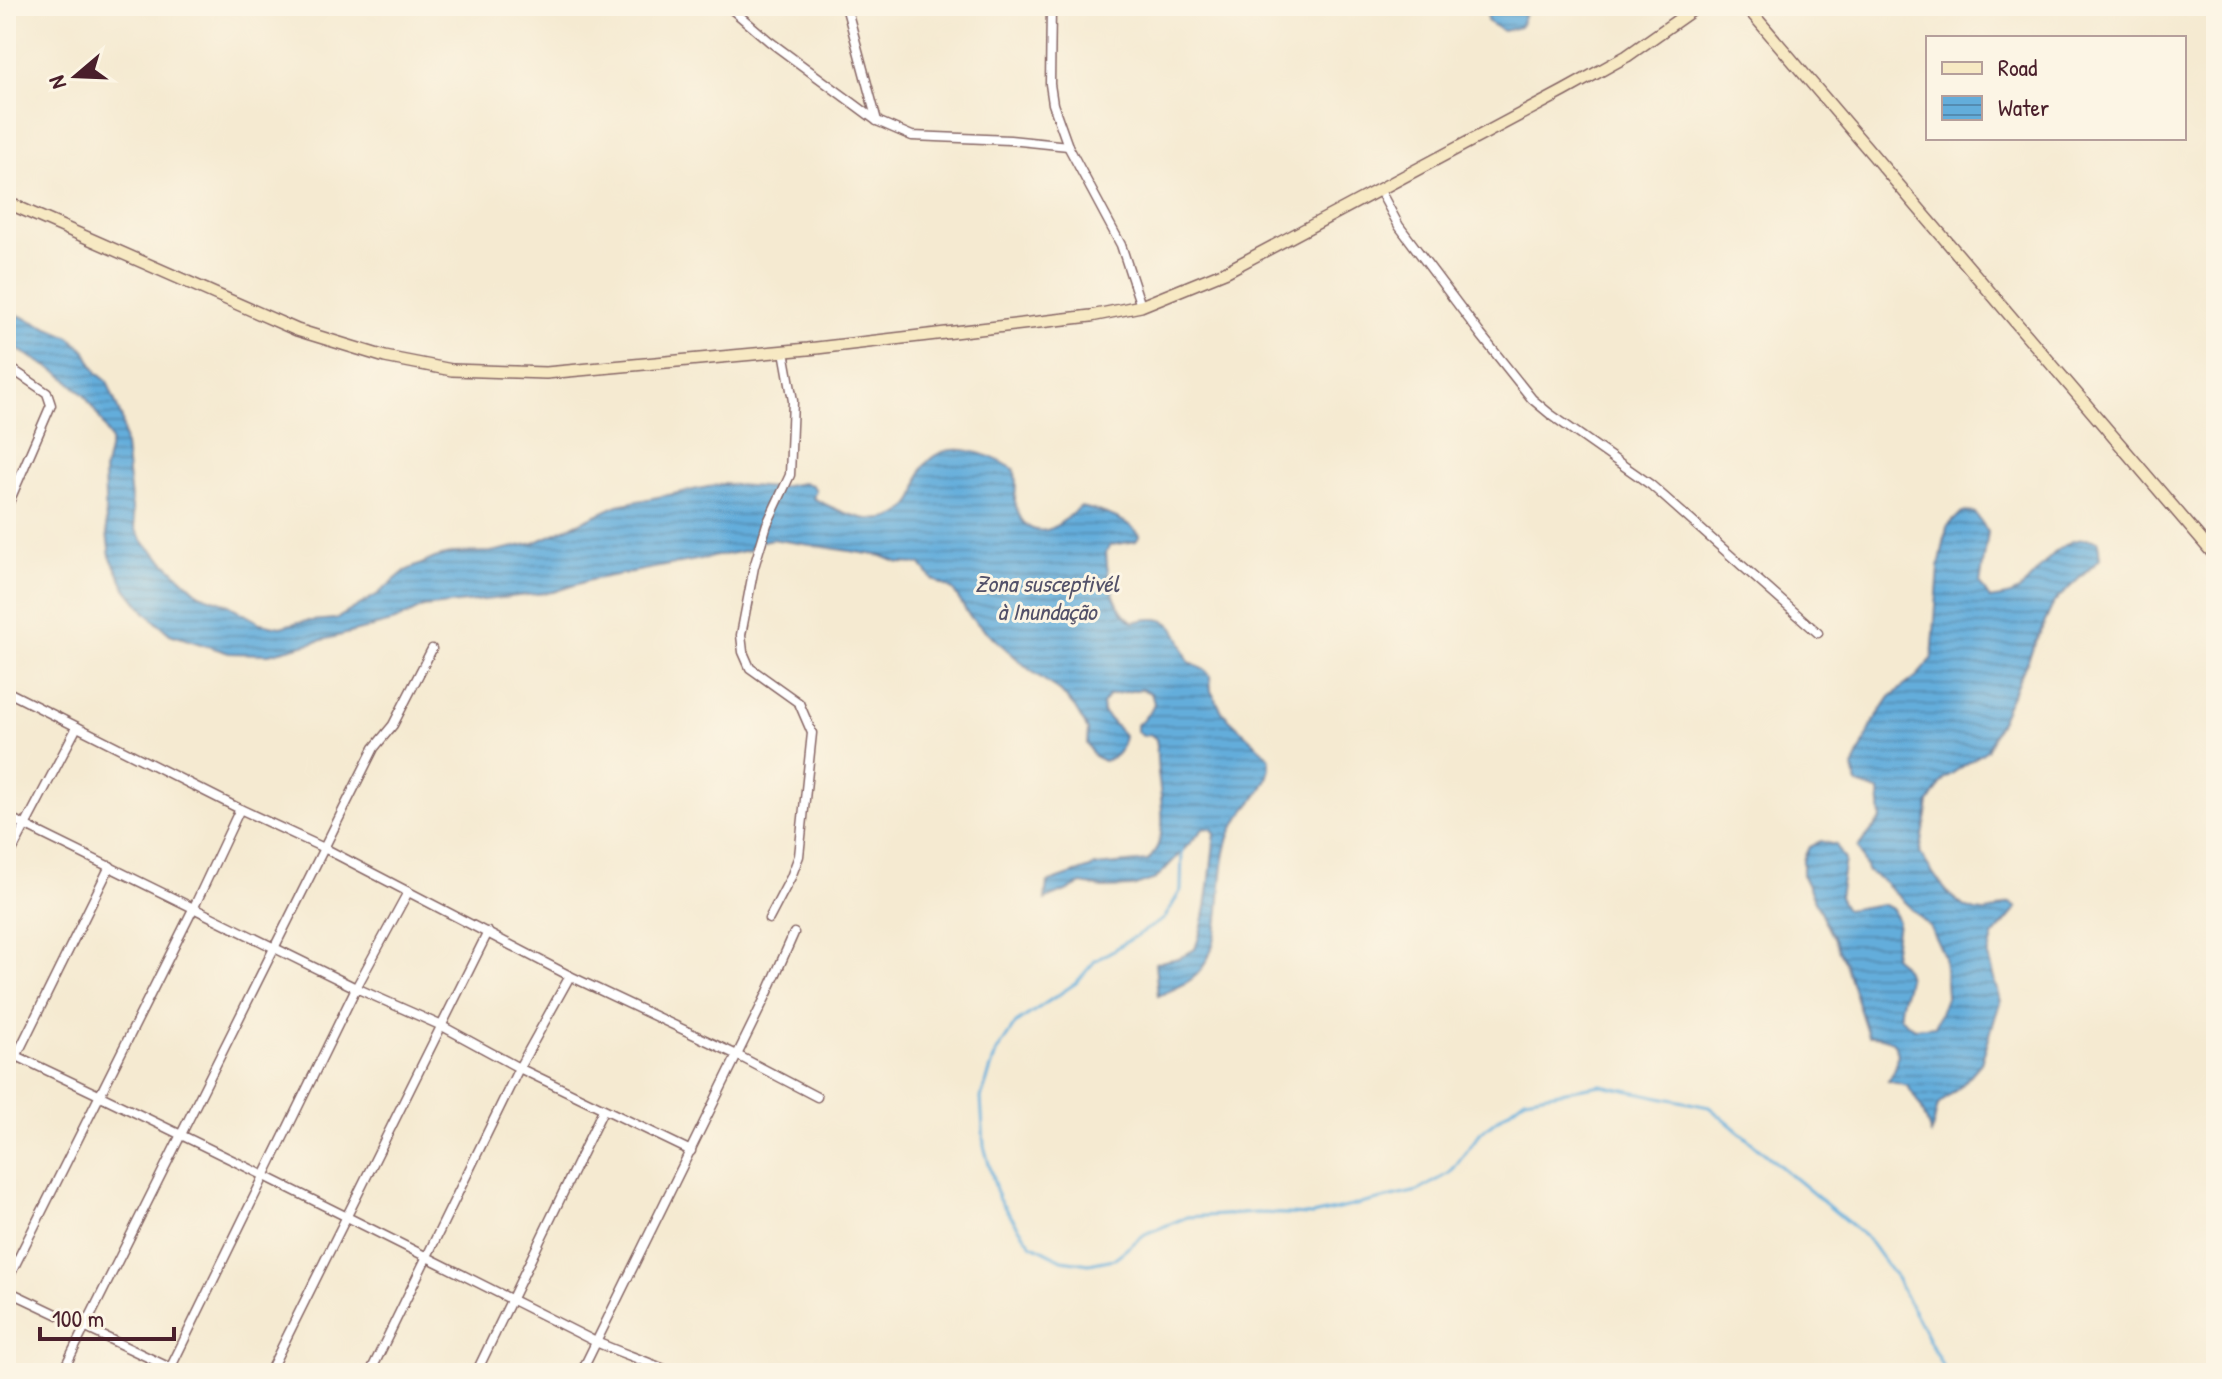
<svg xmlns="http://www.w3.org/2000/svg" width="2222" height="1379" viewBox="0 0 2222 1379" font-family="'Patrick Hand',sans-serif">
	<defs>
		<pattern id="water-rules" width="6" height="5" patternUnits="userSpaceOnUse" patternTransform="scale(2)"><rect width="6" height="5" fill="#63addb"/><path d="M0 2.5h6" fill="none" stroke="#548cb2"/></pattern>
	</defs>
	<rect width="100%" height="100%" fill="#fcf5e5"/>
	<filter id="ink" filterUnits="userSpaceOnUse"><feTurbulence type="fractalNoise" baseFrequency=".0125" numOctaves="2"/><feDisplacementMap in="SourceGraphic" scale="16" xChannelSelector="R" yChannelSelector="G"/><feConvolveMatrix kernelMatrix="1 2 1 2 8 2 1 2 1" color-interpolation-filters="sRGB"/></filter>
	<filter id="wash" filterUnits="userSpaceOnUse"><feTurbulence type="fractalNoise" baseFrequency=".006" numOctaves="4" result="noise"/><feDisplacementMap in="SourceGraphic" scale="32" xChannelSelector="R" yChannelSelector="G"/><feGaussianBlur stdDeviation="1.8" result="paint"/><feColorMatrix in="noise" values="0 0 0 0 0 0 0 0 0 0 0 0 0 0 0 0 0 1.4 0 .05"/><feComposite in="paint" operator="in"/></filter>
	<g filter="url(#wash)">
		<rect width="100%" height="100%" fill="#f5ead1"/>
		<g fill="url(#water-rules)" stroke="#566683" stroke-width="2">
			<polygon points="1487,6 1528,6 1520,27 1503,31 1487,21"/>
			<path d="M6,310L70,337L86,352L97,373L107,381L122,419L133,517L136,530L144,543L199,594L225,603L260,623L280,627L299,622L336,619L378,594L405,571L435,558L453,553L491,552L534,543L618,505L723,484L774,488L802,483L812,485L816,490L813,498C841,513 889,537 913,500C919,490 917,475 924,466C946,436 989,454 1014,469C1018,481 1015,489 1015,501C1016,509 1020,519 1025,524C1044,542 1065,520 1080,507C1101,511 1126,518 1140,535L1136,541L1111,545L1106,552C1107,574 1113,611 1134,622C1173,611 1177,629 1188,661L1206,671L1210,676L1211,691L1223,713L1269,757C1276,785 1241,809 1231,832C1214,872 1228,936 1200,971C1191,983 1171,990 1158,996L1155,963L1179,958L1195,949C1209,911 1210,873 1215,834L1212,829L1204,828L1156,879L1132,887L1103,888L1082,884L1045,900L1047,883L1096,866L1148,861C1176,830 1154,784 1157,746L1156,739L1150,734L1143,736L1137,732V725L1151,711L1154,703L1151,693L1141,689L1109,695L1102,704L1103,712L1124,735C1122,750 1119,757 1104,761L1094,756L1087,744L1088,730L1075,708L1061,692L1030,670L970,617L953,590L932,579L920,564L899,563L882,556L772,539L762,541L749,550L590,580L553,592L423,607L395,621L269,654L229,653L170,634L146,613L125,587L110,556L106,525L104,472L111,441L102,422L85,396L62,375L15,348L6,339Z"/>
			<path d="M1962,512L1975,513L1988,532L1980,584L1990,599C1998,597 2009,597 2015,593C2044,573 2056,530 2098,541L2100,559L2054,602L1987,750L1944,779L1929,803L1920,853C1935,876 1958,919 1992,911C1998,909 2004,905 2010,903L2017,908L1993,937L1988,957L2000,1002L1981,1063L1961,1086L1938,1105L1931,1134L1922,1109L1908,1086L1888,1081C1904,1057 1902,1035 1868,1036L1845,963L1803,876V860L1809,847L1821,841L1836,845L1845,860L1839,897L1846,910L1882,904L1893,909L1898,922L1893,956C1923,979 1897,991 1900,1017L1914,1028L1935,1026L1947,995L1944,956L1930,927L1883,881L1868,872L1858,847L1881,819L1879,791L1857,784L1853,768L1872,724L1890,697L1917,676L1932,659L1939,568L1947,527Z"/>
		</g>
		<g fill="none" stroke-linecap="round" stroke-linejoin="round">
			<polyline stroke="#63addb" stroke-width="3" points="1182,848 1181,890 1164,919 1095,961 1076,983 1016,1023 996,1053 981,1098 984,1146 999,1200 1031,1244 1062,1260 1089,1264 1114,1259 1145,1234 1187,1217 1258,1213 1312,1215 1418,1191 1450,1173 1481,1132 1525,1098 1601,1085 1709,1107 1868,1239 1896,1278 1946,1373"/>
		</g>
	</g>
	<g filter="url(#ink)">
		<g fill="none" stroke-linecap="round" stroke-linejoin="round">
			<g stroke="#866665" stroke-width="11">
				<g id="minor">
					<polyline points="728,6 769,41 877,121 912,136 1010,140 1068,146"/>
					<polyline points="846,6 877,121"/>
					<polyline points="1051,6 1050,84 1053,104 1068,146 1121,245 1141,306"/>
					<polyline points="1379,189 1399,226 1481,335 1532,399 1550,414 1651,485 1818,633"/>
					<polyline points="6,365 47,393 51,405 6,509"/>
					<polyline points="6,691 240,809 326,849 570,976 737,1055 817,1097"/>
					<polyline points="6,816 356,988 442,1026 519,1068 691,1151"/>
					<polyline points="6,862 77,727"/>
					<polyline points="769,919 791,877 799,856 812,733 799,703 750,668 743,652 741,635 754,567 767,524 790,475 793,401 784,351"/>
					<path d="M6,1051C204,1144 399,1243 594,1341C620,1353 647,1361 673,1373"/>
					<polyline points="6,1077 110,866"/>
					<polyline points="6,1283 194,907 240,809"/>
					<polyline points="6,1290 181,1373"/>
					<polyline points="62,1373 366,764 374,748 393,725 432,649"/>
					<polyline points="168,1373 356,988 408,892"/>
					<polyline points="269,1373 488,932"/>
					<polyline points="370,1373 519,1068 570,976"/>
					<polyline points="476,1373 603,1110"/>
					<polyline points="581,1373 767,994 794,933"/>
				</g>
			</g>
			<g stroke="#866665" stroke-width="14">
				<g id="secondary">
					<polyline points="1746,6 2216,557"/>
					<polyline points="6,202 297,330 385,357 452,370 546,373 808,349 1091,316 1141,306 1227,271 1564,91 1627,56 1698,6"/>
				</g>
			</g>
			<use href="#minor" stroke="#fff" stroke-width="8"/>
			<use href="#secondary" stroke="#f7e9c3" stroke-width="11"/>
		</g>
	</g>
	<g text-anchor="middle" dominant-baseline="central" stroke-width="6" stroke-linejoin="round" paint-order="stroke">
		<g font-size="24" font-style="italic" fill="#535169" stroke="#fcf5e5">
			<text x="1047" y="583">Zona susceptivél<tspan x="1047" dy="28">à Inundação</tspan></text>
		</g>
	</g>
	<rect width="2222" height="1379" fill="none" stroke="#fcf5e5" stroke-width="32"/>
	<rect x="1926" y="36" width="260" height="104" fill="#fcf5e5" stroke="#b59f9b" stroke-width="2"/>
	<rect x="1942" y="62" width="40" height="12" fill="#f7e9c3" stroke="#b59f9b" stroke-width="2"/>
	<text x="1998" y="76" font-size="24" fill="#4a1f2b">Road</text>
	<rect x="1942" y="96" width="40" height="24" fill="url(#water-rules)" stroke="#b59f9b" stroke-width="2"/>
	<text x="1998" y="116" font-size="24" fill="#4a1f2b">Water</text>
	<g transform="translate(76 76) rotate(251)" stroke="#fcf5e5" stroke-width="6" paint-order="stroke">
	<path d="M0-6L14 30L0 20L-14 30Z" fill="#4a1f2b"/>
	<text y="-12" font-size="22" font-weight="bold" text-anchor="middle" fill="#4a1f2b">N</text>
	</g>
	<path d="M40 1327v12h134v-12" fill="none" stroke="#4a1f2b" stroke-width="4"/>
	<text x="52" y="1327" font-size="24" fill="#4a1f2b" stroke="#fcf5e5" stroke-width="6" paint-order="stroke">100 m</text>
</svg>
